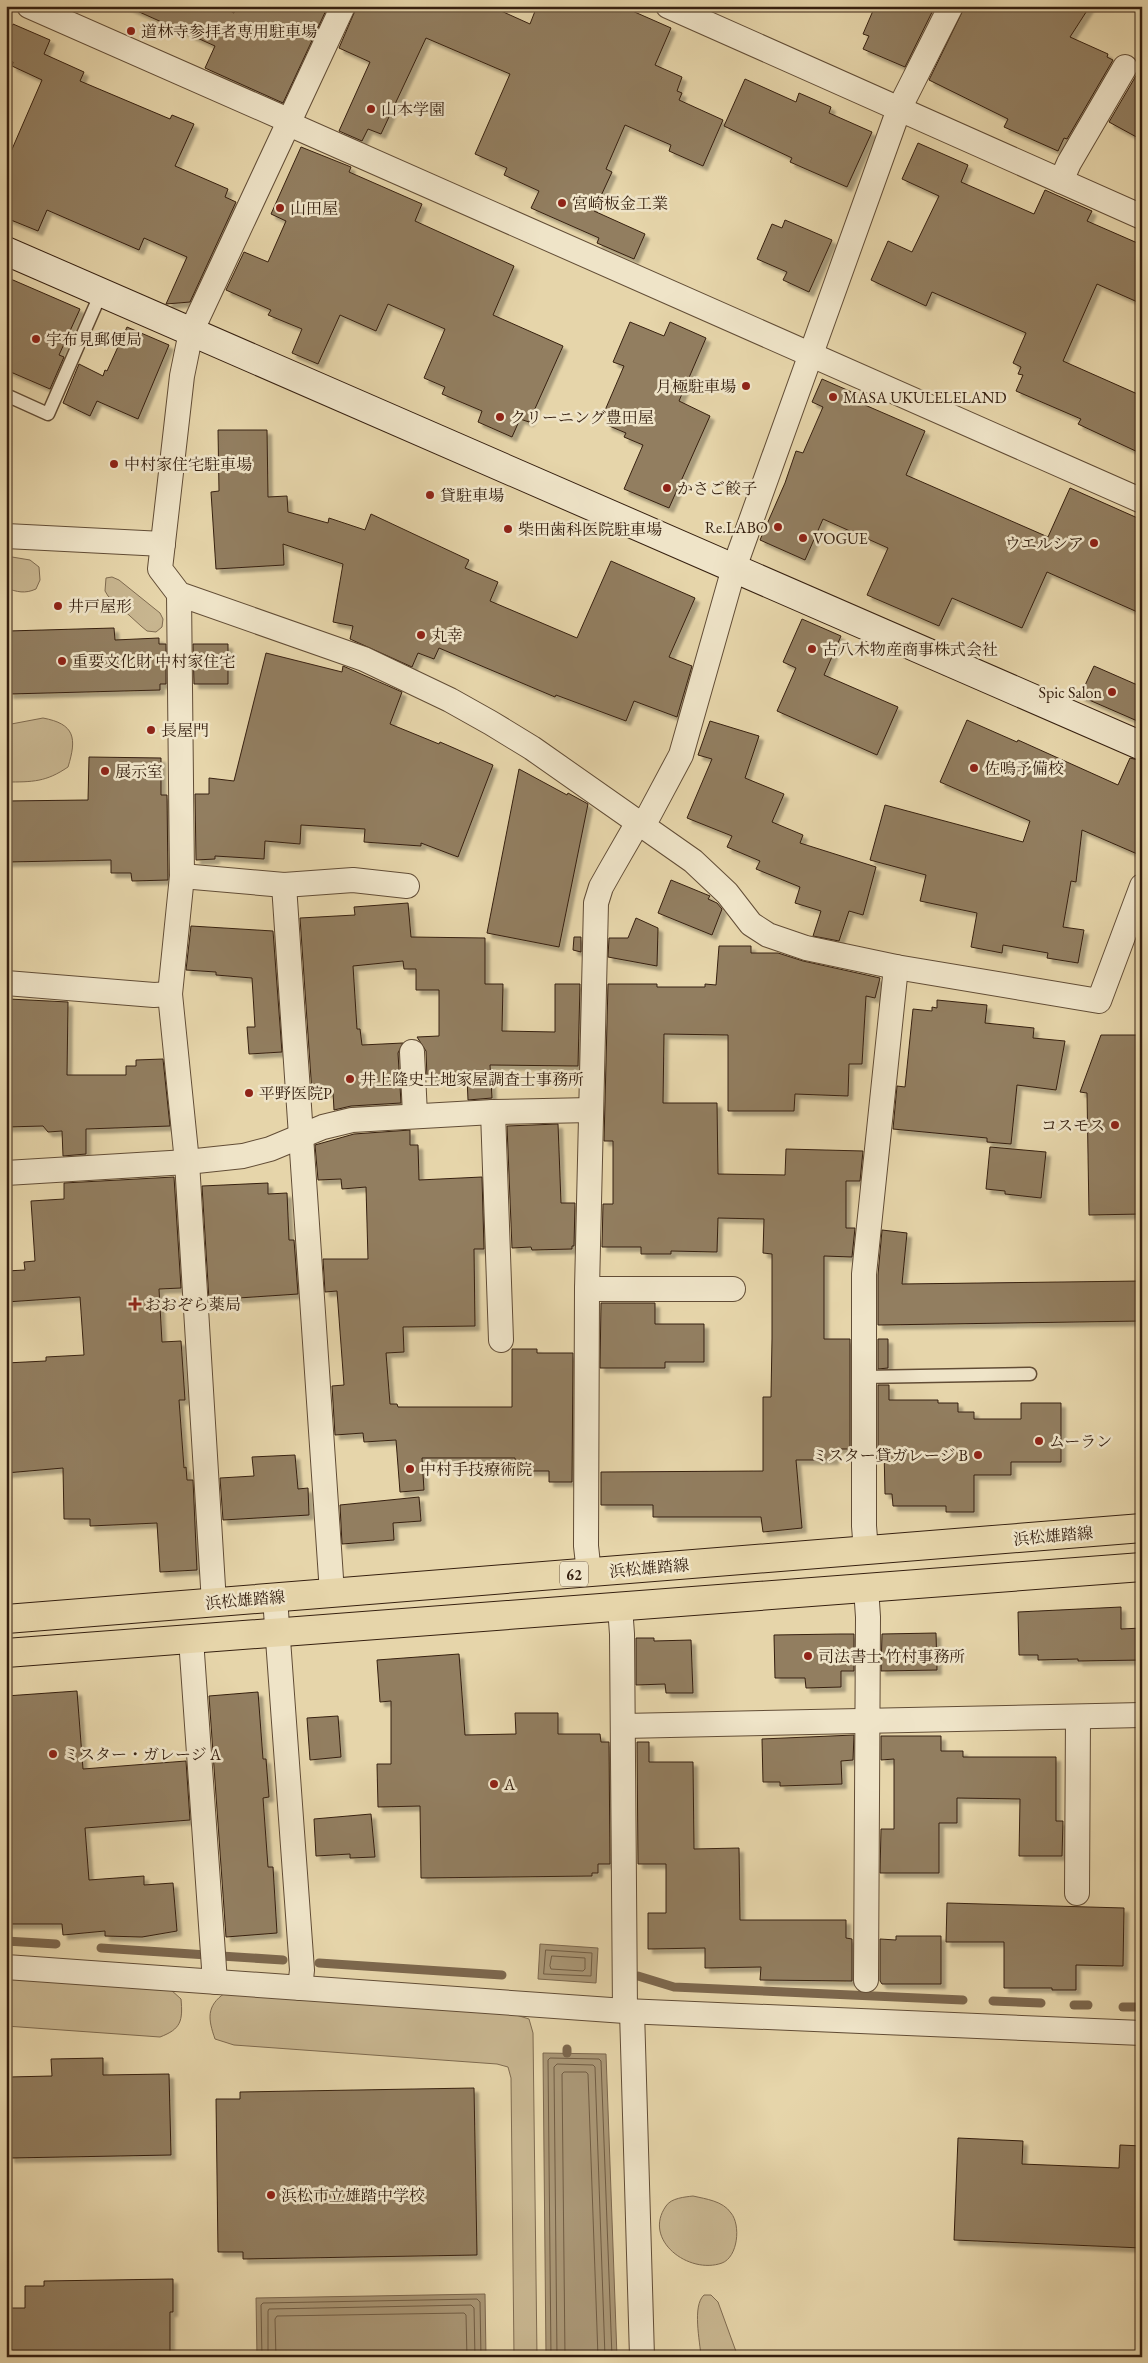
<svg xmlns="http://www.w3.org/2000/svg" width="1148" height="2363" viewBox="0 0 1148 2363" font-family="'EB Garamond','Noto Serif JP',serif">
	<defs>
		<filter id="shadow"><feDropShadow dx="4.5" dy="4.5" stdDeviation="1" flood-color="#0004"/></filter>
	</defs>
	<rect width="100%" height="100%" fill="#e6d5aa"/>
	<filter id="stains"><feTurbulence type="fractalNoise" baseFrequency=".004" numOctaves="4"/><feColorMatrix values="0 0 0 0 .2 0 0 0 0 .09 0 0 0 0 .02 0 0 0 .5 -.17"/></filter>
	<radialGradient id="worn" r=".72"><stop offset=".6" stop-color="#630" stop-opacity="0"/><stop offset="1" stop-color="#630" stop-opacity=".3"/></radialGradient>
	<g fill="#c8b690" stroke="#7f6b50">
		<path d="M6,556L30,560L39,567L40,580L36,589C25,594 17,592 6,588Z"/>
		<polygon points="112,577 119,580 160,613 163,619 162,627 156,632 147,631 141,626 108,596 105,591 106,578"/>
		<path d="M43,718C75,724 77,738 68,767C46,782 33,782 6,782V725Z"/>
		<path d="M6,1977L170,1989L181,1999C183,2021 181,2029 160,2037L6,2026Z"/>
		<path d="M225,1993L513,2014L529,2019L533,2033L537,2357H514L511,2078L508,2067L497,2064L234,2045L215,2039C208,2019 206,2006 225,1993Z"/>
		<path d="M693,2196C706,2199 723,2201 731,2213C741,2225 738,2257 722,2263C689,2275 642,2240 666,2206C671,2198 685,2197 693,2196Z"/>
		<path d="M704,2295H711L718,2302L738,2357H701C700,2341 692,2306 704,2295Z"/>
	</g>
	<g fill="#aa9776" stroke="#7c674d">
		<polygon points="540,1944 598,1948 596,1983 538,1979"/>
		<polygon points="543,2053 606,2054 617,2357 546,2357"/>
		<polygon points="485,2294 486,2357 257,2357 256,2298"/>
	</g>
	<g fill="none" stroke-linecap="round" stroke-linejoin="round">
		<g stroke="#705c43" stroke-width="1">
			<polygon points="546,1950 592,1953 591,1976 544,1974"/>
			<polygon points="552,1956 585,1958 585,1969 583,1971 551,1969 550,1966"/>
			<polyline points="262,2357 261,2305 263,2303 477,2299 480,2302 481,2357"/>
			<polyline points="268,2357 268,2311 269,2309 471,2305 474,2308 475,2357"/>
			<polyline points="276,2357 275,2319 277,2316 464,2313 466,2315 467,2357"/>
			<polyline points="551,2357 548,2060 550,2058 599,2059 601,2061 612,2357"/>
			<polyline points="557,2357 554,2067 557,2064 593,2065 595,2067 605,2357"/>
			<polyline points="565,2357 562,2074 564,2072 586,2072 588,2074 598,2357"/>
		</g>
		<g stroke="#7c674d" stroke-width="9">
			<polyline points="6,1941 56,1944"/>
			<polyline points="101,1948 207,1955"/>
			<polyline points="221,1956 283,1960"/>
			<polyline points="319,1963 502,1975"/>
			<polyline points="638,1976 674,1987 963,2000"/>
			<polyline points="993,2001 1041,2003"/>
			<polyline points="1074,2005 1088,2005"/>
			<polyline points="1123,2007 1142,2007"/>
			<polyline points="567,2049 567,2053"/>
		</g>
	</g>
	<g fill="#927e60" stroke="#362010" filter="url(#shadow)">
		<polygon points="126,6 221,6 234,13 236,6 328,6 283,103 205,68 215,46"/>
		<polygon points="357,6 490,6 530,24 537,6 621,6 671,28 655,65 682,77 677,91 682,93 679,100 723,120 703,166 669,151 671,145 625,125 606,169 612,172 594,211 645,234 634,259 597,243 599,238 531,208 539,191 504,175 507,168 475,154 510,74 426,38 381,134 368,129 362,141 339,131 370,62 339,48"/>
		<polygon points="875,6 935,6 905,67 863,49 869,36 863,34"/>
		<polygon points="965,6 1090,6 1070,37 1108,54 1107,57 1113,60 1067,139 1064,138 1058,151 1004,127 1008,119 929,80"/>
		<polygon points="13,24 50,40 44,54 84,72 80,81 170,119 172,115 194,124 175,166 228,189 225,197 236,202 190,302 166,304 187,257 144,238 139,250 47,210 38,231 6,218 6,163 42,80 12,66 13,62 6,59 6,38"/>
		<polygon points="1137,74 1142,77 1142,140 1109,122"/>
		<polygon points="745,79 796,102 799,93 831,107 829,113 872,132 847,187 790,162 792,158 724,126"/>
		<polygon points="918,143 968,165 961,182 1034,214 1045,190 1092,211 1087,221 1142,245 1142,304 1097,284 1063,361 1142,396 1142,454 1078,424 1081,419 1016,391 1023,375 1018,374 1021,367 1013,363 1026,333 932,292 926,306 871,280 888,241 912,252 939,196 902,179"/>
		<polygon points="301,147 351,167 349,172 422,204 415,221 514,266 493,315 563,346 529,422 520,419 512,437 478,422 482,411 442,394 445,387 424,378 445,329 388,304 376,331 340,315 318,364 292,353 302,329 268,315 271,310 226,290 244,252 268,262 286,221 271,214"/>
		<polygon points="785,220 832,240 809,292 783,280 787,272 757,259 772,224 782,228"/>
		<polygon points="6,277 80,309 59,355 64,357 50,389 6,370"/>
		<polygon points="630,322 664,336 670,322 706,338 679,401 710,416 669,508 624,489 643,445 624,437 626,433 607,425 610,418 603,415 624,366 613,362"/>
		<polygon points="127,327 169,345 138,419 97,401 90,416 63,403 79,364 103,376 105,370 107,371"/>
		<polygon points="822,379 854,393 851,399 925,431 906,475 1048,537 1070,488 1142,520 1142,614 1047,572 1022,628 952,598 939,626 867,595 888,548 823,519 805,560 760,540 785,483 796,451 803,453 823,407 812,402"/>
		<polygon points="218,430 267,430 268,497 287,496 288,512 328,523 329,518 365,530 371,514 469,560 465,568 498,582 490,601 577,638 611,561 695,598 669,657 692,666 677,717 634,701 626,721 556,695 555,697 439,648 434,659 418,653 412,667 350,639 353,626 333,622 343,564 283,544 284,565 216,569 211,492 219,491"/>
		<polygon points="802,619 841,636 824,675 898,707 877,755 777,711 796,668 783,662"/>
		<polygon points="114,628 115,640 159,638 159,644 166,644 166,684 160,684 160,690 9,694 8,631"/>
		<polygon points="193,644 228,644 228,684 194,684"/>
		<polygon points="266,653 342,672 343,666 402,692 390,724 439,744 440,742 493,765 458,857 421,843 421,846 364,842 365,829 301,825 300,844 265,841 264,859 215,856 215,859 196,860 195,794 209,794 209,778 234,781"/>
		<polygon points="1094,666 1142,687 1142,723 1080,696"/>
		<polygon points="967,720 1017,742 1018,740 1118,785 1130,758 1142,761 1142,856 1082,830 1076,882 1071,881 1063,927 1084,930 1078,963 1047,958 1048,953 1003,945 1002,953 971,947 977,913 920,901 926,875 870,860 885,805 1023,842 1030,821 940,782"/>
		<polygon points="710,721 759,736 745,778 784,794 772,822 803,835 800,843 876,867 863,915 849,911 839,941 813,936 821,911 795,903 800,887 756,869 760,861 727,847 732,836 687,818 712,759 698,755"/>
		<polygon points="89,757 161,758 161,795 167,795 168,880 132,881 131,873 111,873 111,860 6,862 6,801 88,800"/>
		<polygon points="519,769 567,795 568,793 588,804 559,947 487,933"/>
		<polygon points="671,880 710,896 708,899 717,903 722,909 712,935 658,913"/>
		<polygon points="408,903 411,937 485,938 485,984 503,984 502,1031 555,1032 555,984 580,984 578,1066 490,1065 492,1098 468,1100 467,1077 427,1078 426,1051 417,1037 439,1036 439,990 416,990 416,969 404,969 403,961 353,966 357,1029 360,1029 362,1045 403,1043 398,1053 401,1103 351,1106 334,1110 333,1092 312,1093 300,918 355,915 354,907"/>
		<polygon points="636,918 658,928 657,966 608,957 609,938 628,938"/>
		<polygon points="191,926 273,931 282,1052 249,1054 247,1027 255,1027 252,978 216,975 216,972 186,970"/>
		<polygon points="574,937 581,937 581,952 573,950"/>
		<polygon points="719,946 751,946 751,953 778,953 803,961 880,978 875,998 866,996 862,1064 849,1064 848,1096 795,1094 794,1111 728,1111 728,1035 664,1034 663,1103 717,1103 718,1174 785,1175 786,1149 863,1151 860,1181 846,1181 846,1228 855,1228 852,1257 824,1256 824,1339 850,1339 850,1449 834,1449 834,1460 796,1460 802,1528 763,1532 761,1517 653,1517 653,1505 601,1505 601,1472 763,1471 763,1397 771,1397 772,1339 772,1254 763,1253 764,1219 718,1218 717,1252 671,1251 671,1254 641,1254 641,1247 602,1247 603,1204 613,1204 613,1141 604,1141 608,984 657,984 657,987 705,987 705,984 716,985"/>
		<polygon points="9,999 68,1002 67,1075 126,1075 126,1066 136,1066 136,1060 163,1059 170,1126 86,1129 86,1154 63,1156 62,1131 48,1132 43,1126 6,1127"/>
		<polygon points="937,1000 987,1005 985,1023 1034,1028 1033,1038 1065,1041 1056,1090 1017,1085 1011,1144 987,1142 987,1138 893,1129 897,1086 905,1087 913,1009 932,1011 932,1007 937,1008"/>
		<polygon points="1101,1035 1142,1035 1142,1214 1089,1215 1087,1093 1080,1092"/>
		<polygon points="558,1124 561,1203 575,1203 574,1246 572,1246 572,1249 532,1250 531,1247 512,1248 507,1126"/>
		<polygon points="410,1130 410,1145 418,1145 419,1180 482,1177 484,1249 474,1249 475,1326 403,1327 404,1352 386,1353 390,1404 397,1404 398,1407 512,1407 512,1349 537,1349 537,1353 573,1353 572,1482 549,1482 549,1471 515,1471 515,1458 422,1458 424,1490 400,1492 396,1440 364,1442 363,1433 335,1435 332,1386 344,1385 337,1291 325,1292 323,1259 368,1259 366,1187 342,1189 341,1179 318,1180 315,1145 354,1134"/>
		<polygon points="990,1147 1046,1152 1041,1198 1005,1194 1005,1191 986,1189"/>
		<polygon points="174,1177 181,1288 159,1289 162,1342 181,1341 185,1400 179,1400 184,1468 186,1467 187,1480 193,1480 197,1570 160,1572 157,1523 90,1526 90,1519 64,1519 63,1468 6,1473 6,1363 46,1361 46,1357 84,1355 80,1297 6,1302 6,1271 25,1270 24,1262 35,1261 31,1201 64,1199 64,1183"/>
		<polygon points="268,1183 268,1194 287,1193 289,1240 294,1240 298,1294 209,1300 202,1186"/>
		<polygon points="882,1230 907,1233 902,1284 1142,1281 1142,1321 878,1325 878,1275"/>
		<polygon points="601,1303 655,1303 655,1324 704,1324 704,1362 665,1362 665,1368 600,1368"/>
		<polygon points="878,1339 888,1339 888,1368 878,1369"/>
		<polygon points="878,1385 889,1385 889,1400 938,1400 938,1403 958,1403 958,1412 974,1412 974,1419 1021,1419 1021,1403 1061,1403 1061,1462 1011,1462 1011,1475 974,1475 974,1512 946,1512 946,1506 893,1506 892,1494 885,1494 884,1449 878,1449"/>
		<polygon points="295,1455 298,1489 308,1488 309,1515 223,1520 220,1478 254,1476 252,1457"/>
		<polygon points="419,1497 421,1521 393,1523 394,1540 342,1544 340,1505"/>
		<polygon points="1121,1607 1121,1629 1142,1628 1142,1660 1078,1661 1078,1659 1038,1660 1038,1655 1019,1655 1018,1612"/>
		<polygon points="936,1633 937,1670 881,1671 882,1634"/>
		<polygon points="840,1634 854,1634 854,1671 841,1671 841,1687 806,1688 805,1678 775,1678 774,1635"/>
		<polygon points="636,1638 654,1638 654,1641 691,1640 693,1693 666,1693 665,1684 636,1685"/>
		<polygon points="459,1654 465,1735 516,1734 515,1713 558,1713 558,1734 600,1734 601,1742 609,1742 610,1864 598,1864 598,1873 592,1873 592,1876 421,1878 420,1806 378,1807 377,1764 391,1764 391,1701 380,1702 377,1660"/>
		<polygon points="77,1691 83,1769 186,1761 190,1820 85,1828 89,1880 144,1876 144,1885 173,1883 177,1931 142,1937 105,1936 105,1931 63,1935 62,1924 6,1924 6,1696"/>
		<polygon points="258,1692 263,1759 266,1759 269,1797 263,1798 268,1867 273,1867 277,1933 226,1937 209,1696"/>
		<polygon points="338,1716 341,1757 310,1760 307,1718"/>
		<polygon points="854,1735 853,1760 841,1761 842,1784 780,1786 780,1782 763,1782 762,1739"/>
		<polygon points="881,1736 941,1736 941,1751 963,1751 963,1757 1056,1757 1056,1821 1063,1821 1062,1856 1019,1856 1020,1799 957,1798 957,1823 939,1823 939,1873 880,1873 881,1829 894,1829 894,1759 881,1760"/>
		<polygon points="637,1742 649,1742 649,1762 693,1762 694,1849 739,1848 740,1920 846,1920 846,1938 852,1939 852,1981 760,1980 761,1967 705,1968 705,1948 648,1949 648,1913 666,1913 666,1864 638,1864"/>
		<polygon points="371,1814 375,1857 350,1858 350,1854 316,1856 314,1819"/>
		<polygon points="947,1903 1124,1908 1123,1966 1076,1965 1076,1990 1052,1990 1052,1988 1004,1988 1004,1942 946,1942"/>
		<polygon points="896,1936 941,1936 941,1984 882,1984 880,1981 880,1939 896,1940"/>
		<polygon points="103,2058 103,2075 169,2074 171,2155 10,2158 9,2077 52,2076 51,2059"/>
		<polygon points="474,2088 477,2255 243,2259 243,2252 218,2252 216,2099 240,2099 240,2092"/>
		<polygon points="958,2138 1023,2141 1022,2164 1119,2168 1120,2145 1142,2146 1142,2248 954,2240"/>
		<polygon points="173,2279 173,2312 170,2312 170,2357 6,2357 6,2308 25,2308 25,2286 44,2286 44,2281"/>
	</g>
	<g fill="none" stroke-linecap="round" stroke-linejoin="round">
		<g stroke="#624d36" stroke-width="15">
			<g id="lane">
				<polyline points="6,395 48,414 101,293"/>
				<polyline points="864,1377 1030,1374"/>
			</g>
		</g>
		<g stroke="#624d36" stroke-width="26">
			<g id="street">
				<polyline points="29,6 290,121"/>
				<polyline points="343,6 191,332 182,376 160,569 179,594 364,659 450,700 491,723 532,748 693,861 727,893 751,924 768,935 806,948 896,967 1099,1001 1142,886"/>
				<polyline points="668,6 1142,217"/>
				<polyline points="289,124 1142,501"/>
				<polyline points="1061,181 1069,163 1125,67"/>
				<polyline points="6,536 163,544"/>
				<polyline points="179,594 182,876 170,994 187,1162 214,1603"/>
				<polyline points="182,876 284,885 353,880 407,886"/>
				<polyline points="284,885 332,1593"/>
				<polyline points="6,983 154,995 170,994"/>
				<polyline points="412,1052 415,1115"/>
				<polyline points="493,1112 501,1340"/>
				<polyline points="6,1173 187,1162 243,1156 270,1149 323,1127 352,1120 493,1112 591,1110"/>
				<polyline points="587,1289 733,1289"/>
				<polyline points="866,1551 864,1526 864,1274 896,967"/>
				<polyline points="589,1573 586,1546 587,1289 596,903 601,887 610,871 633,831 649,815 681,755 734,568 899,109 951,6"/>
				<polyline points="866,1588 868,1617 866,1980"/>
				<polyline points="275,1598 302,1970 300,1988"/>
				<polyline points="620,1607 622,1634 625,2011"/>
				<polyline points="191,1639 215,1982"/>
				<polyline points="623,1726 1142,1715"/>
				<polyline points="1077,1893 1078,1717"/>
				<polyline points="6,1967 625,2011 1142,2033"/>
				<polyline points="632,2011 642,2357"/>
			</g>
		</g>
		<g stroke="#362010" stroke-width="30">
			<polyline id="secondary" points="6,251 1142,746"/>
		</g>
		<g stroke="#362010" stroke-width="30">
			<g id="primary">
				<polyline points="6,1619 1142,1528"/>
				<polyline points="6,1653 1142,1567"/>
			</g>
		</g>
		<use href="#lane" stroke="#efe4c8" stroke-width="12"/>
		<use href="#street" stroke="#efe4c8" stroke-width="24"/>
		<use href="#secondary" stroke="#efe4c8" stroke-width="28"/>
		<use href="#primary" stroke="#e6d5aa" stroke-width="28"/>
	</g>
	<g fill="#8f2418" stroke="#efe4c8" stroke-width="2">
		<circle cx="131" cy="31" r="5"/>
		<circle cx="371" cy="109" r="5"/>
		<circle cx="562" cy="203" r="5"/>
		<circle cx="280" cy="208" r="5"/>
		<circle cx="36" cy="339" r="5"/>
		<circle cx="746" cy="386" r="5"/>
		<circle cx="833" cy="397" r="5"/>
		<circle cx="500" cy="417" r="5"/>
		<circle cx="114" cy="464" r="5"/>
		<circle cx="667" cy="488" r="5"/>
		<circle cx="430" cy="495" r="5"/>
		<circle cx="778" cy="527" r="5"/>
		<circle cx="508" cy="529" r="5"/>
		<circle cx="803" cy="538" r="5"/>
		<circle cx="1094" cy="543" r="5"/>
		<circle cx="58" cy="606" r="5"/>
		<circle cx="421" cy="635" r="5"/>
		<circle cx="812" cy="649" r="5"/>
		<circle cx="62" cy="661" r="5"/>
		<circle cx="1112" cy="692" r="5"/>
		<circle cx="151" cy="730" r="5"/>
		<circle cx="974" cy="768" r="5"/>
		<circle cx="105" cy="771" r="5"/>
		<circle cx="350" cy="1079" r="5"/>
		<circle cx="249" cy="1093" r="5"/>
		<circle cx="1115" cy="1125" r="5"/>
		<path d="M132.5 1296.5h5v5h5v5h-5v5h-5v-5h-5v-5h5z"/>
		<circle cx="1039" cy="1441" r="5"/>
		<circle cx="978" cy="1455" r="5"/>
		<circle cx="410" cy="1469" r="5"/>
		<circle cx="808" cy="1656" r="5"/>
		<circle cx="53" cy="1754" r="5"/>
		<circle cx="494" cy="1784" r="5"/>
		<circle cx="271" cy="2195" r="5"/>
	</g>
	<g text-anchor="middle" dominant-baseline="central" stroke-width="5" stroke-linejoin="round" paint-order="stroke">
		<rect fill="#efe4c8" stroke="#6e5b47" stroke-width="1" x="560" y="1561.5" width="28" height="25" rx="4"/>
		<g font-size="15" font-weight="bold" fill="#362010">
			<text x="574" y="1574">62</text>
		</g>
		<g font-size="16" fill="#362010" stroke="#efe4c8" text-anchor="start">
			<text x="141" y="31">道林寺参拝者専用駐車場</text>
			<text x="381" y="109">山本学園</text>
			<text x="572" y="203">宮崎板金工業</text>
			<text x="290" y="208">山田屋</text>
			<text x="46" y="339">宇布見郵便局</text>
			<text x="736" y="386" text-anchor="end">月極駐車場</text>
			<text x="843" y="397">MASA UKULELELAND</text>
			<text x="510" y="417">クリーニング豊田屋</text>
			<text x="124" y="464">中村家住宅駐車場</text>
			<text x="677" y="488">かさご餃子</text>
			<text x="440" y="495">貸駐車場</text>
			<text x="768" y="527" text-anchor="end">Re.LABO</text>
			<text x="518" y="529">柴田歯科医院駐車場</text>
			<text x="813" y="538">VOGUE</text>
			<text x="1084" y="543" text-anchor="end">ウエルシア</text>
			<text x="68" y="606">井戸屋形</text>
			<text x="431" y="635">丸幸</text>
			<text x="822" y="649">古八木物産商事株式会社</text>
			<text x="72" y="661">重要文化財 中村家住宅</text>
			<text x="1102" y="692" text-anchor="end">Spic Salon</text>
			<text x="161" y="730">長屋門</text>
			<text x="984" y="768">佐鳴予備校</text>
			<text x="115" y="771">展示室</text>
			<text x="360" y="1079">井上隆史土地家屋調査士事務所</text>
			<text x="259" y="1093">平野医院P</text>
			<text x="1105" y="1125" text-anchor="end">コスモス</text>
			<text x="145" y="1304">おおぞら薬局</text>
			<text x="1049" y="1441">ムーラン</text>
			<text x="968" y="1455" text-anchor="end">ミスター貸ガレージ B</text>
			<text x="420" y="1469">中村手技療術院</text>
			<text x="818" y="1656">司法書士 竹村事務所</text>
			<text x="63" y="1754">ミスター・ガレージ A</text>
			<text x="504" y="1784">A</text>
			<text x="281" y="2195">浜松市立雄踏中学校</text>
		</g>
		<g font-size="16" fill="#362010" stroke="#efe4c8">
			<text transform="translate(1053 1536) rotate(-5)">浜松雄踏線</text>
			<text transform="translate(649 1568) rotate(-5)">浜松雄踏線</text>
			<text transform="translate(245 1600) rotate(-5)">浜松雄踏線</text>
		</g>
	</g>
	<rect width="1148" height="2363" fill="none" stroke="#e6d5aa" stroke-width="25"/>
	<rect x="8" y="8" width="1133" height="2348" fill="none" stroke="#362010" stroke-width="2.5"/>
	<rect x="12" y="12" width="1123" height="2338" fill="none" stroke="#362010"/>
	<rect width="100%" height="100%" filter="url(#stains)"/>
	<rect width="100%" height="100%" fill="url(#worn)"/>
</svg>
